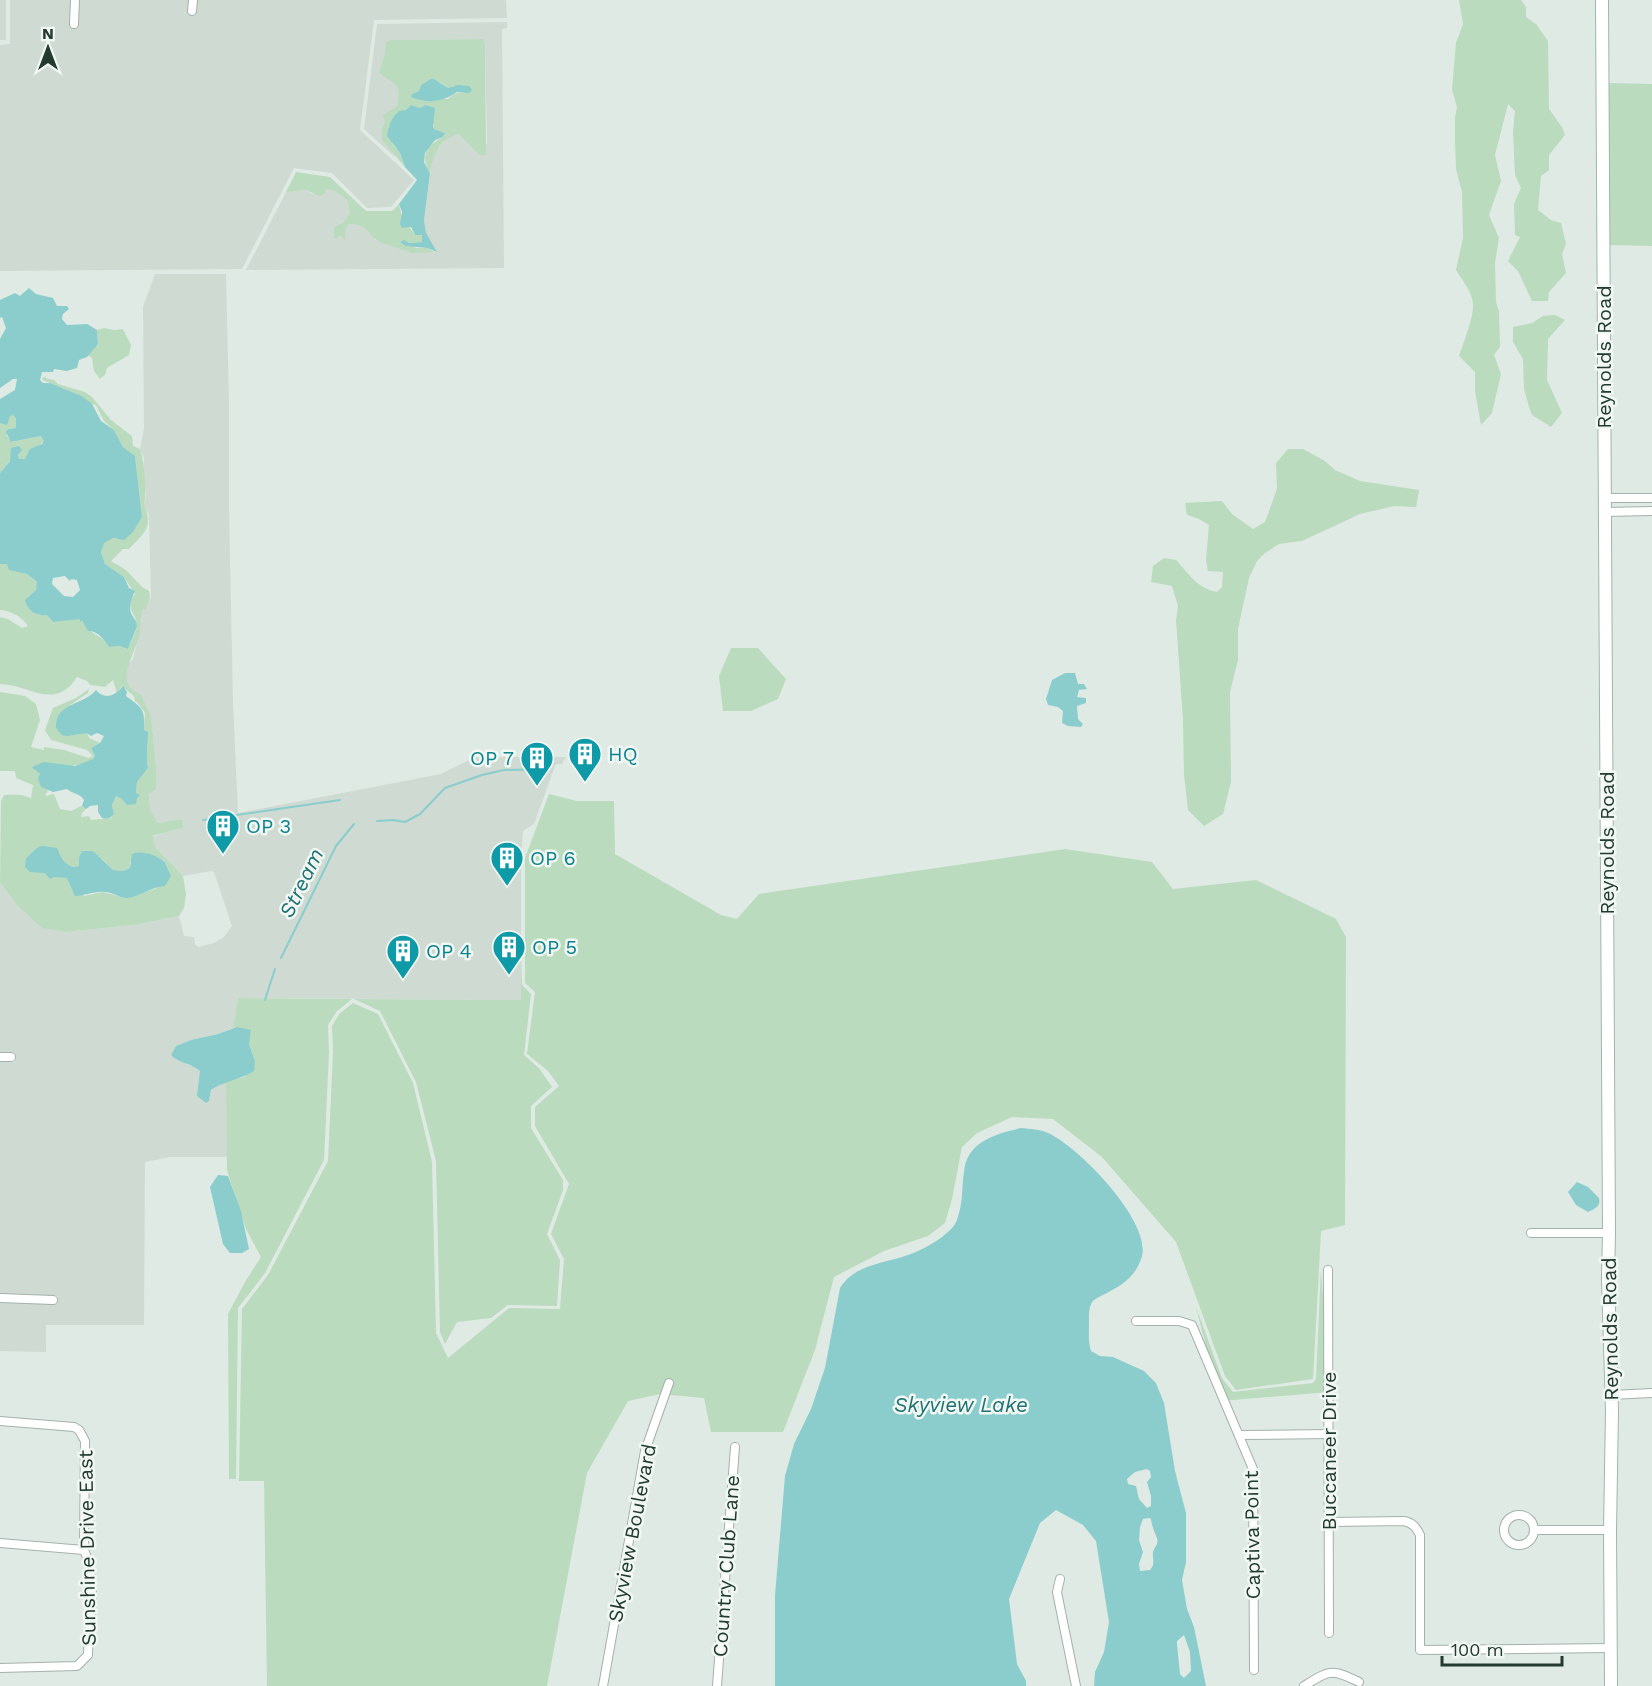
<svg xmlns="http://www.w3.org/2000/svg" width="1652" height="1686" viewBox="0 0 1652 1686" font-family="'Work Sans',sans-serif">
	<rect width="100%" height="100%" fill="#e0eae4"/>
	<g fill="#cfdad3">
		<rect x="0" y="0" width="6" height="40"/>
		<polygon points="10,0 506,0 507,18 374,20 360,130 414,180 391,207 367,208 332,173 294,168 242,269 0,271 0,45 10,44"/>
		<polygon points="507,22 507,28 502,29 504,268 246,270 285,194 287,192 295,190 305,190 312,194 326,188 335,191 347,200 350,213 343,223 340,235 344,239 345,231 349,224 359,224 368,228 375,240 436,252 426,233 424,220 433,154 448,137 458,134 480,156 487,143 485,44 483,39 390,40 386,42 385,53 379,72 395,83 400,93 397,106 382,128 382,140 394,153 396,158 364,129 377,24"/>
		<polygon points="155,274 226,274 229,402 229,509 233,703 238,813 441,774 475,757 566,757 562,764 557,764 555,766 534,824 523,831 521,859 521,1000 238,998 233,1028 218,1034 191,1040 176,1046 171,1055 186,1064 196,1067 201,1071 209,1101 211,1090 226,1082 227,1157 170,1157 145,1162 144,1325 46,1325 46,1352 0,1351 0,1302 57,1304 58,1296 0,1293 0,1062 15,1062 15,1053 0,1053 0,882 16,904 43,928 65,932 134,925 179,916 184,936 194,937 195,944 198,947 214,943 224,937 232,926 214,872 211,871 183,876 155,847 153,837 184,826 182,819 158,823 150,810 149,794 156,775 156,765 151,717 141,694 134,692 128,686 126,678 128,665 133,659 140,631 139,617 143,609 147,607 151,597 149,515 144,504 146,496 143,473 144,458 140,449 144,429 143,307"/>
	</g>
	<g fill="#badbbd" fill-rule="evenodd">
		<path d="M1459,0H1521L1526,7V17L1536,24L1548,41L1549,109L1562,127L1565,135L1549,155V170L1541,176L1538,210L1551,220L1561,223L1566,244L1562,254L1566,273L1549,292L1548,301H1532L1518,271L1508,261L1520,237L1515,235L1514,204L1521,188L1515,175L1513,132L1515,111L1508,104L1495,155L1501,181L1489,215L1499,238L1495,263L1496,302L1499,311L1500,347L1494,355L1501,374L1492,413L1481,425L1475,391V372L1459,356C1463,345 1474,316 1473,305C1473,293 1462,280 1456,270L1463,238L1462,192L1456,169L1455,141V118L1457,107L1452,90L1456,43L1463,24Z"/>
		<path d="M483,39L485,44L486,154L480,156L458,134C438,140 433,155 430,174C420,156 426,146 443,137L445,133L434,129L430,107L425,105L420,108L411,105L406,110L398,112L388,127L393,145L400,153L405,167L382,140V128L385,122L383,115L397,106C403,82 393,85 379,72L385,53L386,42L390,40ZM428,82H440L449,89L453,86L466,94C458,90 454,95 447,99L412,94L419,91L421,85Z"/>
		<polygon points="1606,83 1652,84 1652,246 1607,245"/>
		<path d="M296,172L330,177L366,211H392L399,204L402,218L415,235H422V242L409,243L404,240L416,248H427L434,252L412,253L380,242C365,234 370,224 349,224L345,231V240L340,235L334,239V227L343,223L350,213L347,200L335,191L326,189L324,194L320,196L305,190L287,192L285,194Z"/>
		<polygon points="1555,315 1565,320 1548,339 1547,380 1562,413 1551,427 1532,415 1529,407 1524,389 1523,359 1513,342 1513,327 1532,323 1543,316"/>
		<polygon points="104,328 114,330 123,329 131,345 129,355 107,368 105,375 100,379 94,371 92,358 88,355 98,344 97,330"/>
		<path d="M46,376L45,378L54,380L58,384L85,392L92,397L111,420L132,436L133,446L140,449C144,459 147,494 144,504C154,528 144,533 129,549H123L111,561L126,570L142,587L149,591C151,597 149,604 145,610L143,609C139,618 141,623 140,632C137,652 111,685 141,694L151,717L156,765V789L149,794L150,810L158,823L182,819L184,827L153,836L155,847L183,876L186,894L184,908L179,916L134,925L65,932L42,928L16,904L0,882L1,801L4,795C13,794 22,794 31,798L33,785L16,778L15,771H0V692L25,696L36,704L40,720L31,747L44,750V747L64,750L89,758L93,756L87,750L51,740L45,730L53,708L76,698L89,689L88,693L70,705L75,735L87,732L89,738L100,743L91,748L95,756L93,759C79,769 51,766 33,767L40,774L43,787L48,790L45,796L54,794L60,809L71,811L81,806L86,809L82,813L81,817L89,816L91,820L111,818L114,814L112,805L116,796L122,799L136,793L137,782L148,768C146,756 148,744 148,732L144,730L145,713L137,702L135,701L134,696L122,686L117,693L113,680L105,687L90,685L87,681L77,677C55,712 28,684 0,684V617L8,619L22,628L28,626C22,617 12,611 0,610V564H8V568L27,574L39,584L36,590L28,597L34,613L39,615H47L53,622L80,618L86,625L87,629L107,642L109,647L120,646L128,649C131,643 137,630 137,625C137,614 123,608 135,594L124,577L105,564L101,552L103,543L112,538C131,542 132,529 142,517L135,456L123,447L114,430L104,421L96,405L91,404L82,396L43,380L42,378ZM38,847L59,852C62,862 68,869 79,866V858L102,859L113,870L123,871L130,868V862L145,853L165,861L171,876L155,889L131,897L125,898L103,892L84,896L67,878C45,875 42,873 26,858Z"/>
		<polygon points="13,415 16,418 16,428 8,429 7,436 12,442 41,436 44,441 25,459 19,460 18,455 21,452 11,459 0,473 0,423 8,421 9,416"/>
		<path d="M1288,449H1303L1325,461L1335,470L1360,481L1419,490L1416,507L1394,506L1360,514L1302,541L1279,544L1265,553L1257,561L1249,578L1238,629V660L1230,692L1231,782L1223,814L1204,826L1188,810L1184,775L1183,720L1176,620L1178,606L1172,586L1151,582L1153,566L1164,558L1176,560C1188,573 1198,589 1217,592L1222,587L1223,572L1208,571L1206,560L1209,525L1199,519L1187,515L1185,503L1222,501L1232,514L1253,529L1265,522L1277,489L1276,463Z"/>
		<polygon points="731,648 758,648 786,679 778,699 751,711 723,711 719,676"/>
		<polygon points="549,794 577,801 614,801 615,854 721,915 737,919 759,894 1065,849 1152,862 1173,889 1256,880 1336,919 1346,937 1345,1225 1321,1231 1313,1379 1236,1390 1225,1376 1176,1242 1102,1157 1053,1119 1012,1117 977,1133 962,1147 952,1199 945,1223 928,1236 884,1251 834,1277 815,1350 783,1432 711,1432 704,1398 660,1394 628,1401 587,1473 547,1686 267,1686 264,1481 239,1481 242,1309 268,1275 328,1161 333,1053 332,1026 339,1014 353,1003 378,1014 413,1083 432,1162 436,1333 448,1358 509,1308 560,1309 564,1259 551,1234 569,1184 535,1126 535,1107 559,1086 548,1071 527,1054 535,992 525,983 525,858"/>
		<polygon points="521,957 522,985 531,994 524,1055 539,1068 552,1087 531,1106 531,1128 563,1180 563,1190 547,1234 560,1260 557,1306 508,1305 491,1318 457,1322 445,1344 440,1332 436,1161 416,1082 380,1011 354,999 521,1000"/>
		<polygon points="238,998 352,999 337,1011 328,1025 329,1053 324,1160 265,1273 238,1308 236,1479 229,1479 228,1314 245,1282 261,1257 246,1229 227,1170 226,1082 244,1077 255,1061 249,1044 237,1027 233,1028"/>
		<polygon points="1321,1269 1330,1392 1220,1401 1196,1307 1222,1378 1233,1392 1313,1383 1316,1379"/>
	</g>
	<g fill="#8acdcc" fill-rule="evenodd">
		<path d="M431,79H434L448,88L458,85L469,86L472,90L469,93L457,92C443,102 427,104 411,97L412,94L419,91L421,85Z"/>
		<path d="M411,105L420,108L425,105L435,108L433,126L434,129L445,133L443,137L435,140L425,153L424,162L430,174L424,220L426,233L437,252L427,248L406,246L400,242L404,240L409,243L422,242V235H415L411,227L402,228L400,224L402,212L399,204L417,180L405,167L400,153L387,136C388,125 392,118 399,111L406,110Z"/>
		<path d="M29,288L36,294L53,298L57,306H67L69,309L63,314L62,319L67,325L87,324L97,330L98,344L87,357L79,360L77,368L67,371L54,369L53,372H42L40,380L43,383H50L82,396L92,404L101,421L114,430L123,447L135,456L142,517L132,533L124,540L113,538L104,543L101,552L105,564L124,577L129,588L135,591C132,598 128,606 131,613C133,619 137,619 137,626C136,630 130,644 128,649L120,646L109,647C106,641 97,630 88,631L82,620L80,622V619L53,622L47,615C37,616 28,612 25,600L36,590L37,582L27,574L9,570L7,564H0V473L10,461L11,448L19,446L22,450L18,455L19,459H25L30,449L42,444L44,441L41,436L11,442L6,432L8,429L16,428V418L13,415L10,416L7,425L0,423V399L15,390L17,379H13L0,388V339L6,328L2,317L0,318V300L15,293L20,296ZM65,576L70,581L71,579L77,580L80,590L73,597L64,596L52,584L53,578Z"/>
		<polygon points="1065,673 1075,673 1078,684 1084,684 1087,689 1079,690 1077,697 1086,698 1086,703 1077,706 1078,719 1083,724 1081,727 1068,726 1062,723 1063,711 1058,707 1048,705 1046,699 1052,680"/>
		<path d="M123,686L127,692L126,696C142,708 145,708 144,730L148,732C148,744 146,756 148,768L137,782L136,793L140,795L137,798L136,804L127,805L122,799L116,796L112,805L114,814C110,819 107,819 102,818L98,812V805L90,806L86,809L82,806L84,800C80,793 72,794 67,789L53,792L41,787L38,779L40,774L32,767L44,762L75,766L93,759L95,756L91,748L100,743L104,736L97,733L91,736L87,733L67,736L62,735L56,728C55,702 83,706 96,690C105,701 116,695 123,686Z"/>
		<path d="M43,846L57,848C62,858 62,863 73,867L79,866V858L82,851H93L113,870L123,871L130,868L132,854C143,850 155,855 165,862L171,876L165,886C154,886 141,896 128,898C121,899 113,892 105,892C95,891 85,896 75,896L67,878L54,877L50,879L45,873L30,872L25,867L26,858L38,847Z"/>
		<path d="M237,1027L251,1030L249,1044L255,1061L254,1071C240,1080 224,1081 211,1090L209,1101L206,1103L197,1096L200,1071C192,1063 180,1064 171,1055L176,1046L191,1040L218,1034Z"/>
		<path d="M1021,1128C1030,1129 1040,1129 1048,1133C1078,1146 1151,1221 1142,1256C1136,1277 1122,1285 1105,1294C1101,1296 1096,1298 1093,1301C1088,1307 1089,1317 1089,1324C1089,1333 1088,1342 1091,1351L1100,1356L1113,1357L1144,1371L1156,1383L1164,1403L1175,1471L1186,1513V1562L1182,1580L1187,1609L1194,1627L1206,1686H1094L1095,1672L1104,1652L1109,1622L1096,1541L1083,1525L1056,1510L1040,1523L1009,1599L1017,1664L1026,1681V1686H775V1595L785,1476L794,1444L811,1409L825,1368L840,1288C855,1264 883,1264 908,1255C922,1250 941,1240 951,1229C957,1224 958,1216 960,1209C963,1196 962,1184 964,1172C967,1141 996,1134 1021,1128ZM1147,1469L1150,1471L1151,1477L1147,1482L1151,1496V1506L1147,1508L1139,1499L1136,1486L1128,1484L1127,1479L1135,1472ZM1149,1518L1151,1519C1152,1527 1154,1530 1157,1538C1159,1544 1155,1546 1153,1552C1152,1559 1156,1563 1150,1570L1140,1571L1139,1564L1143,1552L1139,1540L1140,1527L1143,1519ZM1184,1635L1190,1652L1191,1671L1184,1678L1180,1674L1177,1644V1641Z"/>
		<polygon points="218,1175 228,1176 241,1211 249,1249 242,1253 230,1253 223,1244 210,1187"/>
		<path d="M1577,1182L1588,1187L1599,1198C1601,1206 1595,1209 1588,1212L1576,1205L1568,1192Z"/>
	</g>
	<g fill="none" stroke-linecap="round" stroke-linejoin="round">
		<g stroke="#8acdcc" stroke-width="2">
			<polyline points="203,820 340,800"/>
			<polyline points="377,821 393,820 405,822 420,814 445,788 482,775 504,770 546,769"/>
			<polyline points="281,958 336,846 354,824"/>
			<polyline points="265,1000 275,969"/>
		</g>
		<g stroke="#a3b2aa" stroke-width="10">
			<g id="street">
				<polyline points="192,11 193,0"/>
				<polyline points="74,24 75,0"/>
				<polyline points="1605,498 1652,498"/>
				<polyline points="1605,512 1652,511"/>
				<polyline points="0,1057 11,1057"/>
				<polyline points="1531,1233 1609,1233"/>
				<polyline points="1328,1270 1329,1633"/>
				<polyline points="0,1298 53,1300"/>
				<polyline points="1136,1321 1179,1321 1192,1325 1253,1469 1254,1670"/>
				<polyline points="1611,1395 1652,1393"/>
				<path d="M0,1421L74,1427L79,1430L85,1441L84,1550C98,1578 89,1624 88,1655L77,1666L0,1668"/>
				<polyline points="1239,1435 1329,1434"/>
				<circle cx="1519" cy="1530" r="15"/>
				<path d="M1330,1522L1404,1521C1413,1523 1416,1527 1420,1535V1650L1610,1648"/>
				<polyline points="1534,1530 1610,1530"/>
				<polyline points="0,1543 84,1550"/>
				<polyline points="1060,1579 1057,1592 1059,1602 1076,1686"/>
				<polyline points="603,1686 645,1451 669,1383"/>
				<polyline points="717,1686 735,1447"/>
				<path d="M1304,1686C1330,1670 1331,1668 1359,1682"/>
			</g>
		</g>
		<g stroke="#a0b6aa" stroke-width="14">
			<polyline id="secondary" points="1602,0 1609,1233 1608,1278 1612,1411 1610,1530 1611,1686"/>
		</g>
		<use href="#street" stroke="#fff" stroke-width="8"/>
		<use href="#secondary" stroke="#fff" stroke-width="12"/>
	</g>
	<defs>
		<g id="building-pin" transform="scale(1.725)"><path d="M0 17L-7.5 6A9.5 9.5 0 1 1 7.5 6Z" fill="#0f9aa8" stroke="#f1f7f3"/><path d="M-4-6H4V6H1V3H-1V6H-4ZM-2.5-4.3h1.7v1.8h-1.7ZM.8-4.3h1.7v1.8H.8ZM-2.5-1h1.7V.8h-1.7ZM.8-1h1.7V.8H.8Z" fill="#fff"/></g>
	</defs>
	<g fill-rule="evenodd">
		<use href="#building-pin" x="585" y="754"/>
		<use href="#building-pin" x="537" y="758"/>
		<use href="#building-pin" x="223" y="826"/>
		<use href="#building-pin" x="507" y="858"/>
		<use href="#building-pin" x="509" y="947"/>
		<use href="#building-pin" x="403" y="951"/>
	</g>
	<g text-anchor="middle" dominant-baseline="central" stroke-width="5" stroke-linejoin="round" paint-order="stroke">
		<g font-size="20" fill="#223a2f" stroke="#f1f7f3">
			<text transform="translate(1604 357) rotate(-90)">Reynolds Road</text>
			<text transform="translate(1607 843) rotate(-90)">Reynolds Road</text>
			<text transform="translate(1610 1329) rotate(-91)">Reynolds Road</text>
			<text transform="translate(1329 1451) rotate(-90)">Buccaneer Drive</text>
			<text transform="translate(632 1533) rotate(-79)">Skyview Boulevard</text>
			<text transform="translate(1252 1535) rotate(-91)">Captiva Point</text>
			<text transform="translate(87 1548) rotate(-91)">Sunshine Drive East</text>
			<text transform="translate(726 1566) rotate(-86)">Country Club Lane</text>
		</g>
		<g font-size="20" fill="#0d838f" stroke="#f1f7f3" text-anchor="start">
			<text x="608" y="754">HQ</text>
			<text x="514" y="758" text-anchor="end">OP 7</text>
			<text x="246" y="826">OP 3</text>
			<text x="530" y="858">OP 6</text>
			<text x="532" y="947">OP 5</text>
			<text x="426" y="951">OP 4</text>
		</g>
		<g font-size="21" font-style="italic" fill="#1f7372" stroke="#f1f7f3">
			<text transform="translate(301 883) rotate(-64)">Stream</text>
			<text x="961" y="1404">Skyview Lake</text>
		</g>
	</g>
	<g transform="translate(48 48)" stroke="#f1f7f3" stroke-width="4.5" paint-order="stroke">
	<path d="M0-4.5L10 22L0 15L-10 22Z" fill="#223a2f"/>
	<text y="-9" font-size="16" font-weight="bold" text-anchor="middle" fill="#223a2f">N</text>
	</g>
	<path d="M1442 1656v9h120v-9" fill="none" stroke="#223a2f" stroke-width="3"/>
	<text x="1451" y="1656" font-size="18" fill="#223a2f" stroke="#f1f7f3" stroke-width="4.5" paint-order="stroke">100 m</text>
</svg>
